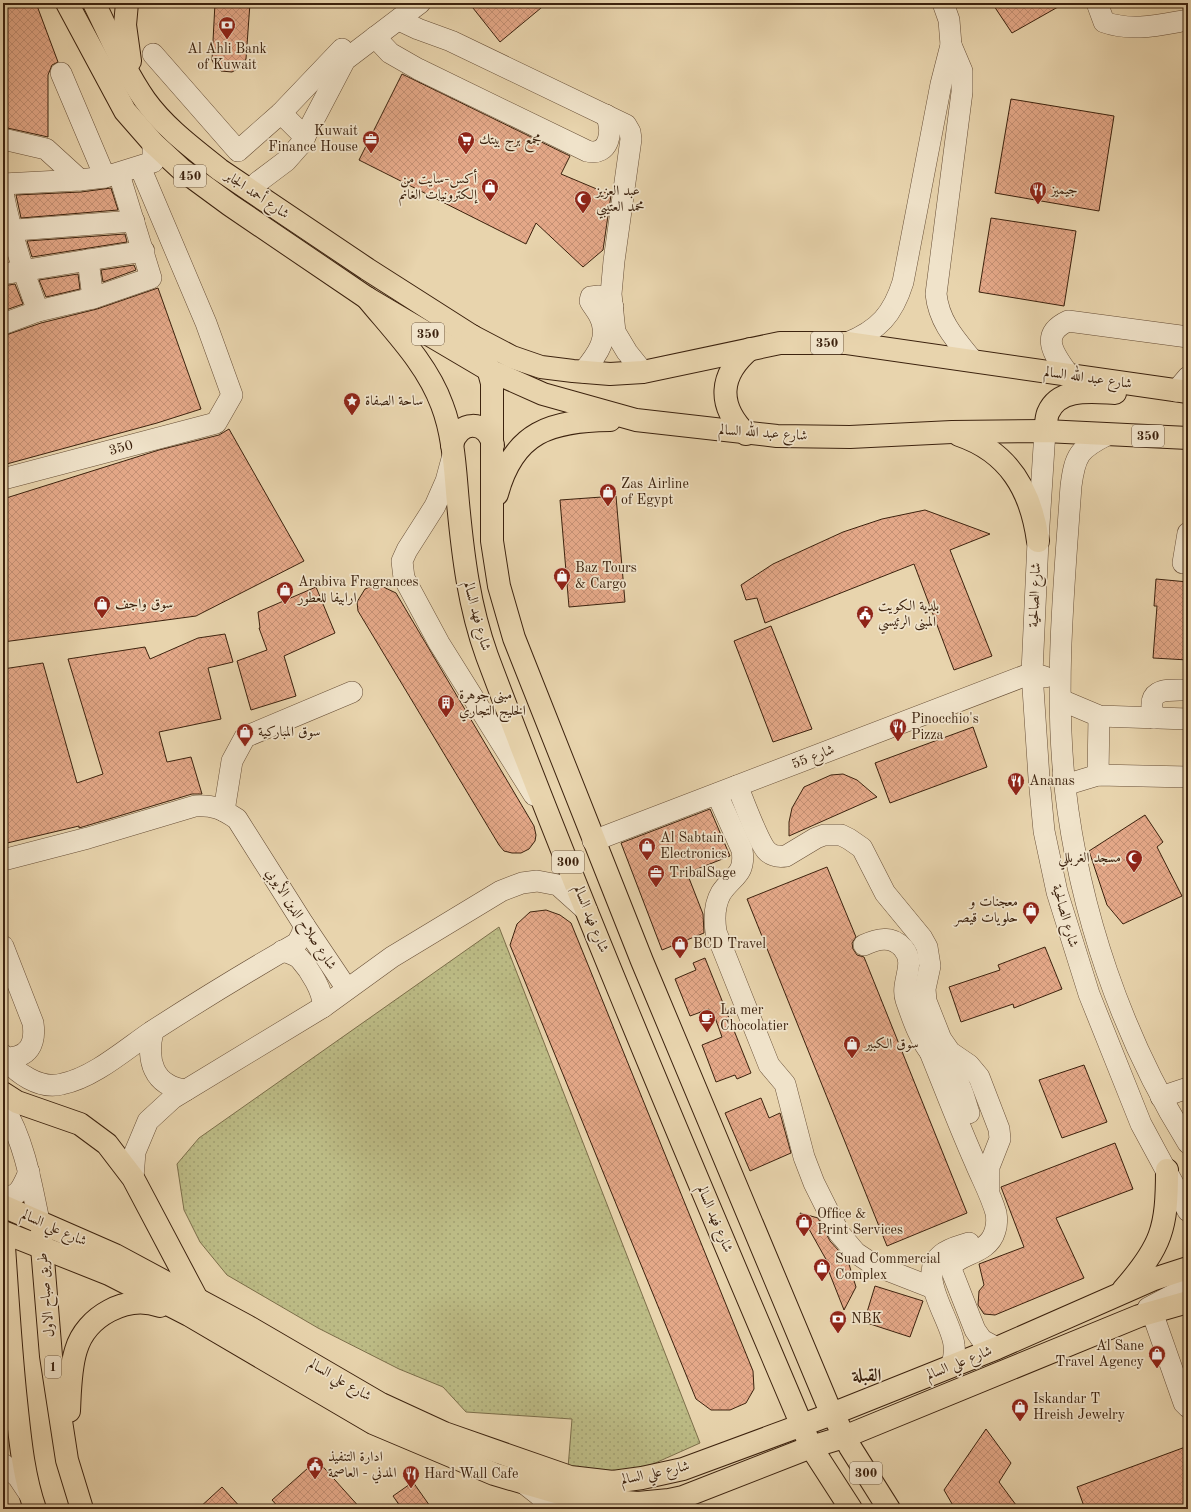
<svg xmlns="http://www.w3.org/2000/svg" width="1191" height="1512" viewBox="0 0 1191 1512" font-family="'Old Standard TT',Amiri,serif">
	<defs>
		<pattern id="park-dots" width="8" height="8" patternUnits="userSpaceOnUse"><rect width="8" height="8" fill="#bcbb85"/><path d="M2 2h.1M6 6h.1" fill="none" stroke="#a2a072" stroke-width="1.8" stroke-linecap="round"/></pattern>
		<pattern id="building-cross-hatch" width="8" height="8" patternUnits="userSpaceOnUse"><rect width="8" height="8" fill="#e4a888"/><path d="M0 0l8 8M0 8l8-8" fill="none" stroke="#c49074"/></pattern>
	</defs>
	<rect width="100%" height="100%" fill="#e8d4ad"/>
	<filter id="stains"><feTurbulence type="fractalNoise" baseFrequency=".005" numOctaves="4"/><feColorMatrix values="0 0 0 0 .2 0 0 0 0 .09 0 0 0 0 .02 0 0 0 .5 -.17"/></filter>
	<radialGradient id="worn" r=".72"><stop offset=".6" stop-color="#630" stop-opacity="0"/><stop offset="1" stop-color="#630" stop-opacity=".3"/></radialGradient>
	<polygon fill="url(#park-dots)" stroke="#7c6e4a" points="499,927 700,1443 653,1464 616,1473 568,1468 572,1419 466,1412 443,1387 399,1369 318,1328 227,1275 200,1242 184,1210 177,1164 199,1138"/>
	<g fill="url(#building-cross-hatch)" stroke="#3c220e">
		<polygon points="22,3 36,3 58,62 52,65 48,75 48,137 3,127 3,7"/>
		<polygon points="215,3 250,3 246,59 241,67 232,72 221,71 214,64 212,60"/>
		<polygon points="469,3 547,3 500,42"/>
		<polygon points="992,3 1065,3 1012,33"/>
		<polygon points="402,74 570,156 561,174 611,195 603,250 583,267 536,223 526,244 359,160"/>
		<polygon points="1011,99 1114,116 1099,211 995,193"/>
		<polygon points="111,188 118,210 21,218 16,195 81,192"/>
		<polygon points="991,218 1076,231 1064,306 979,292"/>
		<polygon points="125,234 127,242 32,257 27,241"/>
		<polygon points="134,265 136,270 103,282 101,270"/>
		<polygon points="78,274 80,289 46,297 39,280"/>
		<polygon points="15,284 23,304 3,311 3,286"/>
		<polygon points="158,288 201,409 157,423 3,465 3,336 41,323 97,309"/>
		<polygon points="229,429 304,561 196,616 3,642 3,499 159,450 219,435"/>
		<polygon points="616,496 625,602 569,607 560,500"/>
		<polygon points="925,510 990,534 950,550 992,656 954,670 914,564 765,623 757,598 746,600 741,585 773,564 843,532 882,519"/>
		<polygon points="1156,579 1188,582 1188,660 1153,658 1157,606 1154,606"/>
		<polygon points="377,584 396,593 534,826 536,835 535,841 529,849 521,853 512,853 504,851 499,845 358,611 357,602 365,589"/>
		<polygon points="316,587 335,633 284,656 296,696 251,710 237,661 267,650 259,628 260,628 258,612"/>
		<polygon points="771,626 812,729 773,742 734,641"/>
		<polygon points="225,634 233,662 208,668 221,719 159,732 167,762 191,757 202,794 192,794 79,828 79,826 3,844 3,669 43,663 77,783 103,774 68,659 145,647 150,659 198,638"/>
		<polygon points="973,727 987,767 890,803 875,763"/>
		<polygon points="843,774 857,780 877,797 789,836 789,822 792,808 804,787 831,775"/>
		<polygon points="710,809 730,856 687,873 703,914 704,933 662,950 621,843"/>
		<polygon points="1145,815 1163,842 1157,847 1182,896 1123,924 1107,905 1089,851"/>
		<polygon points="827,867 856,937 852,943 853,949 857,955 864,957 967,1213 887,1246 747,899"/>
		<polygon points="546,910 560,915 571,923 753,1371 754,1389 746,1403 730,1410 711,1410 696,1399 510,945 517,924 530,912"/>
		<polygon points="1045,947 1062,989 1014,1008 1013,1004 961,1022 949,987 1000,970 998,965"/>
		<polygon points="705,958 751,1073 737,1079 735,1075 716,1082 702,1045 722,1037 713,1012 710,1013 709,1009 690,1016 675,979 696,970 693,963"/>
		<polygon points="1084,1065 1107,1122 1062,1138 1039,1080"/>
		<polygon points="761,1098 769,1118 780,1113 791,1153 750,1171 725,1113"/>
		<polygon points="1115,1143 1133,1189 1056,1218 1084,1278 995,1315 984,1314 978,1305 979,1291 984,1285 979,1264 1024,1247 1001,1187"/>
		<polygon points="800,1213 818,1218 830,1241 848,1261 856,1287 844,1310 829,1272 828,1263"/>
		<polygon points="875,1286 923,1301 910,1337 864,1322"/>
		<polygon points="986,1429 1011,1463 999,1482 1019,1509 955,1509 944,1490"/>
		<polygon points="1188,1446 1188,1509 1085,1509 1077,1487"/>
		<polygon points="317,1460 361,1509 280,1509 272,1500"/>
		<polygon points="413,1482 432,1509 402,1509 393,1496"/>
		<polygon points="222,1487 242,1509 198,1509"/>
	</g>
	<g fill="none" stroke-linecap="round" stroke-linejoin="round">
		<g stroke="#674e36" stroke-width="22">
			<g id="minor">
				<path d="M1097,3L1104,22C1132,32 1159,25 1188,20"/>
				<polyline points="399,20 418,29 451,41 626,125 630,132 631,139 614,261 611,294 615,332 627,352 643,372"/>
				<path d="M375,37L390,53L418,69L587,151C609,157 614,131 606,115"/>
				<path d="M951,45L962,71V92L936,294C939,322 955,339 973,361"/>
				<polyline points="153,54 238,151 281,113 305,137"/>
				<polyline points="61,73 105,177 153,162 153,143"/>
				<polyline points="281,113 342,49"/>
				<polyline points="3,139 46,149 80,180 105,177"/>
				<polyline points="3,184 80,180"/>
				<polyline points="251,191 258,182 286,161 301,144 345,60 420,3"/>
				<path d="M3,193C11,234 23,272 38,311"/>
				<polyline points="3,231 134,221"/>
				<polyline points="88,260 93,298"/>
				<polyline points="3,274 144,251"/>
				<polyline points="3,324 38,311 93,298 151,278 119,174"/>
				<path d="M847,343C879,330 893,314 903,282L941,84L951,45L949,20L943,3"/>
				<path d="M583,372C597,355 611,337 599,315C596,310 593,306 590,301L591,297L599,296L613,307"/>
				<path d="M1069,375C1055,356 1038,335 1068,321L1188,337"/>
				<polyline points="1176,391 1188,377"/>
				<polyline points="1045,431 1038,541 1032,673 1039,778 1044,831 1057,892 1089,994 1141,1124 1188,1211"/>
				<path d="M1107,435C1079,449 1075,455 1071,486C1064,585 1054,688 1065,787C1079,911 1122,1037 1188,1143"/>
				<polyline points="453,455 446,481 435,506 407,550 402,561 404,578 439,643 534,795"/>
				<polyline points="3,479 216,423 232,395 206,323 140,167"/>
				<polyline points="1183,563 1188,533"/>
				<polyline points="1061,700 1099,716 1188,719"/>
				<path d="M1154,718C1145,687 1166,690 1188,690"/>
				<polyline points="1063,773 1065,785 1098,775 1188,777"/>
				<polyline points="1098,775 1099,716"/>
				<path d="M737,786C744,801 757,839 766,850C771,856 779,857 786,856L816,838L824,835H841L849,839L862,848L885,893L922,938L927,947L930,966L925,989L926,1001L941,1039L950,1052L969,1065L979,1077L999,1129L1000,1139L989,1167V1190"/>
				<path d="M717,794L742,850C746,875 732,876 721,893C714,905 714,918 716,932L769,1065L785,1084L804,1157L814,1183L839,1233L856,1253L874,1265L933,1288"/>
				<polyline points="224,811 232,761 245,737 352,692"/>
				<polyline points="593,841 1032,673 1045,677"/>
				<path d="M3,860L88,838L195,806C214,805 222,809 237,819L304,925L347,989"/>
				<path d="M864,945C877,939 891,935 903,948C917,964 900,982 906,1000C912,1017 919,1039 931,1053C938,1062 950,1069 956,1079C963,1089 965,1102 969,1113"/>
				<path d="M3,946L33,1023C36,1044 29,1058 5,1058"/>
				<path d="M282,951C289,953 295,954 300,959C310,970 324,992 323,1007"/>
				<path d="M153,1031C146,1060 153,1086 186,1090"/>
				<path d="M930,1052C945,1089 959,1126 975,1162C982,1179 991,1195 996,1213C997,1219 997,1225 995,1231C988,1256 955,1253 951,1269L975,1330L982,1340L997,1348"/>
				<path d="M3,1055C15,1073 40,1090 62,1084C93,1078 126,1049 151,1032C199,1001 248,971 297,943L302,934L304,925"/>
				<polyline points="1161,1097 1188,1088"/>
				<path d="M3,1106C24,1140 31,1182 39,1221"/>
				<polyline points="133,1178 135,1152 148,1121 173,1098 323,1007 392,957 501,891 522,883 537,881 558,885 587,911"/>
				<path d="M3,1197C19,1199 23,1185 29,1172"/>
				<polyline points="1148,1308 1188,1287"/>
				<polyline points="1152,1312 1184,1403 1188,1407"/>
				<path d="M951,1366C954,1359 955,1352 954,1345C952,1320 915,1276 941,1255C949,1248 960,1246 969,1243"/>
				<polyline points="3,1421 8,1405 11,1384"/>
				<polyline points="3,1464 18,1477 30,1495"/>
				<polyline points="525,1484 539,1495 552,1509"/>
			</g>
		</g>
		<g stroke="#3c220e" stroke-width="24">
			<g id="major">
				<polyline points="67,3 125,111 153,143 181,169 230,205 367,298 489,370 543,394 636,420 777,436 850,437 952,432 1045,431 1188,438"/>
				<path d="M94,3C110,35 124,70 145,100C165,128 194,149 220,170L367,269L472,336L512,357L541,367L573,371L610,374L643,372L780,343H847L1188,392"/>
				<polyline points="127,3 125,25 130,61"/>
				<path d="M367,298C395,332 427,364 442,405C454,436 455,471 458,503C463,556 469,606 487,656C587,923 700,1185 811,1447L851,1509"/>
				<polyline points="472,336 486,361 492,383 492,541 499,586 514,638 642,961 827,1403 850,1447 889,1509"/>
				<path d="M1045,431C1046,426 1046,418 1048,413C1059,387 1092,392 1115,393"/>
				<path d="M746,434C717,405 719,375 750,349"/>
				<path d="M959,435C1009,452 1031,490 1038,541"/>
				<path d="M452,445C458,420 487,419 493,445"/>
				<path d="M497,494C514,431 551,421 610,420"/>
				<polyline points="3,1093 17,1102 80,1124 107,1144 133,1178 197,1299"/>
				<polyline points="3,1206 115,1255 247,1326 381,1404 444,1433 570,1477 613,1482 642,1478 683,1469 832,1414 997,1348 1154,1279 1188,1268"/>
				<polyline points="3,1232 109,1274 189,1315 373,1423 494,1474 559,1493 600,1500 638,1503 669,1500 683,1497 811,1447 844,1437 1139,1316 1188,1302"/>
				<path d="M3,1232C7,1288 10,1345 16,1401C20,1438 23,1474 35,1509"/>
				<polyline points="41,1235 51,1356 67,1460 82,1509"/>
				<path d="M1123,1290C1162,1246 1167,1228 1167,1170"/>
				<path d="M69,1411C70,1391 70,1369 76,1350C86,1316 127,1294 160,1306"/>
			</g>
		</g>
		<use href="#minor" stroke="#f0e3ca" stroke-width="21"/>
		<use href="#major" stroke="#e8d4ad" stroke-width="22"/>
	</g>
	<defs>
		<g id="bank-pin" transform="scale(0.9)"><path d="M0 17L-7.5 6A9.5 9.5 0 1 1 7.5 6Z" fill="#8f2418" stroke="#f0e3ca"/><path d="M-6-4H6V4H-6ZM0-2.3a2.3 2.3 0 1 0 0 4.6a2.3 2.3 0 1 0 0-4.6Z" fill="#fff"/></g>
		<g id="office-pin" transform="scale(0.9)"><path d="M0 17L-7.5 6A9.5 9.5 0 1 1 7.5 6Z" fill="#8f2418" stroke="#f0e3ca"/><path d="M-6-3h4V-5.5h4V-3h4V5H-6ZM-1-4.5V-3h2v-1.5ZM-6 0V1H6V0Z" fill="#fff"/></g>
		<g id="supermarket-pin" transform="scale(0.9)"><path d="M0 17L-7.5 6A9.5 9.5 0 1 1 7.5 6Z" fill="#8f2418" stroke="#f0e3ca"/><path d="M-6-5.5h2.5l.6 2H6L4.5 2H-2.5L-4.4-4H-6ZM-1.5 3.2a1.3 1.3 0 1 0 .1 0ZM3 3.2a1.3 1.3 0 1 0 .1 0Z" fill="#fff"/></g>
		<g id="shop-pin" transform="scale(0.9)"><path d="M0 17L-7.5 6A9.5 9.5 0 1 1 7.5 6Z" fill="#8f2418" stroke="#f0e3ca"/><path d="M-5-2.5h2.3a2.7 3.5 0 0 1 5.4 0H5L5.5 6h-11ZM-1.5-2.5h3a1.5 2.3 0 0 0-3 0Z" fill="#fff"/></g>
		<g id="restaurant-pin" transform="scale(0.9)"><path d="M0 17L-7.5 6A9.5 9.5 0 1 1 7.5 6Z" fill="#8f2418" stroke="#f0e3ca"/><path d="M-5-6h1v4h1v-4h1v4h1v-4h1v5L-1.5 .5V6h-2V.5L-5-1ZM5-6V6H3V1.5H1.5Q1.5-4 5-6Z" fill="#fff"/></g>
		<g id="mosque-pin" transform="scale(0.9)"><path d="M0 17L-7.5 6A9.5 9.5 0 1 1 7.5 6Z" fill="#8f2418" stroke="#f0e3ca"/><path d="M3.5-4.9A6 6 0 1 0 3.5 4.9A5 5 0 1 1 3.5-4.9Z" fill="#fff"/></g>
		<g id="sight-pin" transform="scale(0.9)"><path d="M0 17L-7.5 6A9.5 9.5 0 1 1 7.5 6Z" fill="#8f2418" stroke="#f0e3ca"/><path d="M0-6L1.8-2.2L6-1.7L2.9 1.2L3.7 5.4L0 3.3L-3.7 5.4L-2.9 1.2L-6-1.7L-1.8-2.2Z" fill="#fff"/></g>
		<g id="civic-pin" transform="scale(0.9)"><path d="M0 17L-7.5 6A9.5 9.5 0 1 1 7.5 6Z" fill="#8f2418" stroke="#f0e3ca"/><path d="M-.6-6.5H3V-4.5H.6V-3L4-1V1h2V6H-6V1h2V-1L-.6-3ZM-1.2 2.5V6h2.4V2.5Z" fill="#fff"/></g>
		<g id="building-pin" transform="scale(0.9)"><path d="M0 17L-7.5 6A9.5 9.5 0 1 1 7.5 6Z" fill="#8f2418" stroke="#f0e3ca"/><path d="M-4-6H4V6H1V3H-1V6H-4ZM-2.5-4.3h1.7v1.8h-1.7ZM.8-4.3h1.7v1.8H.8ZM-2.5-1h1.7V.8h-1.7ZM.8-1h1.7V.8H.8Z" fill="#fff"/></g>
		<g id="cafe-pin" transform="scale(0.9)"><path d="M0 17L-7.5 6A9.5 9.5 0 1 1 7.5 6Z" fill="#8f2418" stroke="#f0e3ca"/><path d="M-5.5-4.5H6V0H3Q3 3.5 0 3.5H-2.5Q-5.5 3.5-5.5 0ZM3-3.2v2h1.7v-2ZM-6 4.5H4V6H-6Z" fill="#fff"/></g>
	</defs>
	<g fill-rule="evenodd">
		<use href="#bank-pin" x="227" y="25"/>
		<use href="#office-pin" x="371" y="139"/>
		<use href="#supermarket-pin" x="466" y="140"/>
		<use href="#shop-pin" x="490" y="187"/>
		<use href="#restaurant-pin" x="1038" y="190"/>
		<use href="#mosque-pin" x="583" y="199"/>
		<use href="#sight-pin" x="352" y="401"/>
		<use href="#shop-pin" x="608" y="492"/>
		<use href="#shop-pin" x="562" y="576"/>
		<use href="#shop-pin" x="285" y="590"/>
		<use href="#shop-pin" x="102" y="604"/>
		<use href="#civic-pin" x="865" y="614"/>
		<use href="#building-pin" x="446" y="703"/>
		<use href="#restaurant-pin" x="898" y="727"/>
		<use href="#shop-pin" x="245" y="732"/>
		<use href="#restaurant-pin" x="1016" y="781"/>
		<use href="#shop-pin" x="647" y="846"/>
		<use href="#mosque-pin" x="1134" y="858"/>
		<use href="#office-pin" x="656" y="873"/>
		<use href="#shop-pin" x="1031" y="910"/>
		<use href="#shop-pin" x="680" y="944"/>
		<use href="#cafe-pin" x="707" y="1018"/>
		<use href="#shop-pin" x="852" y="1044"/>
		<use href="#shop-pin" x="804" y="1222"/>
		<use href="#shop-pin" x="822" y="1267"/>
		<use href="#bank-pin" x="838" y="1319"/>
		<use href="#shop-pin" x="1157" y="1354"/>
		<use href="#shop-pin" x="1020" y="1407"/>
		<use href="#civic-pin" x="315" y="1465"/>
		<use href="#restaurant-pin" x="411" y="1474"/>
	</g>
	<g text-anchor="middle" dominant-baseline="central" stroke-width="3.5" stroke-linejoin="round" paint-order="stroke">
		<g fill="#f0e3ca" stroke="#725c46" stroke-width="1">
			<rect x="174" y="165" width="32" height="22" rx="3"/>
			<rect x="412" y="323" width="32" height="22" rx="3"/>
			<rect x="811" y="332" width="32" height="22" rx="3"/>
			<rect x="1132" y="425" width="32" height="22" rx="3"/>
			<rect x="552" y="851" width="32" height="22" rx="3"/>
			<rect x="45" y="1356" width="16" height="22" rx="3"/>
			<rect x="850" y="1462" width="32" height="22" rx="3"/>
		</g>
		<g font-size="13" font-weight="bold" fill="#3c220e">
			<text x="190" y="176">450</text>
			<text x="428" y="334">350</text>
			<text x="827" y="343">350</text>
			<text x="1148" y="436">350</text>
			<text x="568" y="862">300</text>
			<text x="53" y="1367">1</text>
			<text x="866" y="1473">300</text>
		</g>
		<g font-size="14" fill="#3c220e" stroke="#f0e3ca" text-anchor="start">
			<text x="227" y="49" text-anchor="middle">Al Ahli Bank<tspan x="227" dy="16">of Kuwait</tspan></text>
			<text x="358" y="131" text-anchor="end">Kuwait<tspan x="358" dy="16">Finance House</tspan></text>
			<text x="479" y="140">مجمع برج بيتك</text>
			<text x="477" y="179" text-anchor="end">أكس-سايت من<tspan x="477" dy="16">إلكترونيات الغانم</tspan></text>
			<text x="1051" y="190">جيميز</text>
			<text x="596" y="191">عبد العزيز<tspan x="596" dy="16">محمد العتيبي</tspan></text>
			<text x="365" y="401">ساحة الصفاة</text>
			<text x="621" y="484">Zas Airline<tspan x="621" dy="16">of Egypt</tspan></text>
			<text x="575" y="568">Baz Tours<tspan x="575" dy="16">&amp; Cargo</tspan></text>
			<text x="298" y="582">Arabiva Fragrances<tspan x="298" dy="16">ارابيفا للعطور</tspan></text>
			<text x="115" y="604">سوق واجف</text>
			<text x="878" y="606">بلدية الكويت<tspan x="878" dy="16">المبنى الرئيسي</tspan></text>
			<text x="459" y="695">مبنى جوهرة<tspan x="459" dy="16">الخليج التجاري</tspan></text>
			<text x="911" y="719">Pinocchio's<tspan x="911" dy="16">Pizza</tspan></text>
			<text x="258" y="732">سوق المباركية</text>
			<text x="1029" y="781">Ananas</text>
			<text x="660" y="838">Al Sabtain<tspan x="660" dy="16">Electronics</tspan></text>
			<text x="1121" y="858" text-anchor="end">مسجد الغربللي</text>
			<text x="669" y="873">TribalSage</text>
			<text x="1018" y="902" text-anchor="end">معجنات و<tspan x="1018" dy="16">حلويات قيصر</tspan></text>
			<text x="693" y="944">BCD Travel</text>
			<text x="720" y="1010">La mer<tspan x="720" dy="16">Chocolatier</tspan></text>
			<text x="865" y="1044">سوق الكبير</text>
			<text x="817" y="1214">Office &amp;<tspan x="817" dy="16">Print Services</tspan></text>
			<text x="835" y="1259">Suad Commercial<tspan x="835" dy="16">Complex</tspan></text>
			<text x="851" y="1319">NBK</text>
			<text x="1144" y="1346" text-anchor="end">Al Sane<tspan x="1144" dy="16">Travel Agency</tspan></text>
			<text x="1033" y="1399">Iskandar T<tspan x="1033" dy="16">Hreish Jewelry</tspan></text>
			<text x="328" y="1457">ادارة التنفيذ<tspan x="328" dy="16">المدني - العاصمة</tspan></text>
			<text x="424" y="1474">Hard Wall Cafe</text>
		</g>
		<g font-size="14" fill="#3c220e" stroke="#f0e3ca">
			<text transform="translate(257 195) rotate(34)">شارع أحمد الجابر</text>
			<text transform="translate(1088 378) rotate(8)">شارع عبد الله السالم</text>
			<text transform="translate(763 433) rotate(4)">شارع عبد الله السالم</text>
			<text transform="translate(121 448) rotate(-15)">350</text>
			<text transform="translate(1035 595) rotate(-88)">شارع الصالحية</text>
			<text transform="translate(477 616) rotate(75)">شارع فهد السالم</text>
			<text transform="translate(813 757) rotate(-21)">شارع 55</text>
			<text transform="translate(1065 916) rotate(74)">شارع الصالحية</text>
			<text transform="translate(301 919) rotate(57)">شارع صلاح الدين الأيوبي</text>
			<text transform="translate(591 919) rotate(68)">شارع فهد السالم</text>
			<text transform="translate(715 1219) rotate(67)">شارع فهد السالم</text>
			<text transform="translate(54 1228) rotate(24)">شارع علي السالم</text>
			<text transform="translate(46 1295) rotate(-95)">طريق صباح الاول</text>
			<text transform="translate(959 1363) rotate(-22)">شارع علي السالم</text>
			<text transform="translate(340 1380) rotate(30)">شارع علي السالم</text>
			<text transform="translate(655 1473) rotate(-12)">شارع علي السالم</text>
		</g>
		<g font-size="18" font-weight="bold" fill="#3c220e" stroke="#f0e3ca">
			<text x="867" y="1376">القبلة</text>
		</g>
	</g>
	<rect width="1191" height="1512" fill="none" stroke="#e8d4ad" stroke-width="16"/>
	<rect x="4" y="4" width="1183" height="1504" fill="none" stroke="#3c220e" stroke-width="2"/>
	<rect x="8" y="8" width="1175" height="1496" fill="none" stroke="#3c220e"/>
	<rect width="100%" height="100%" filter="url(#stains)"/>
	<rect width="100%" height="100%" fill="url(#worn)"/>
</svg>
